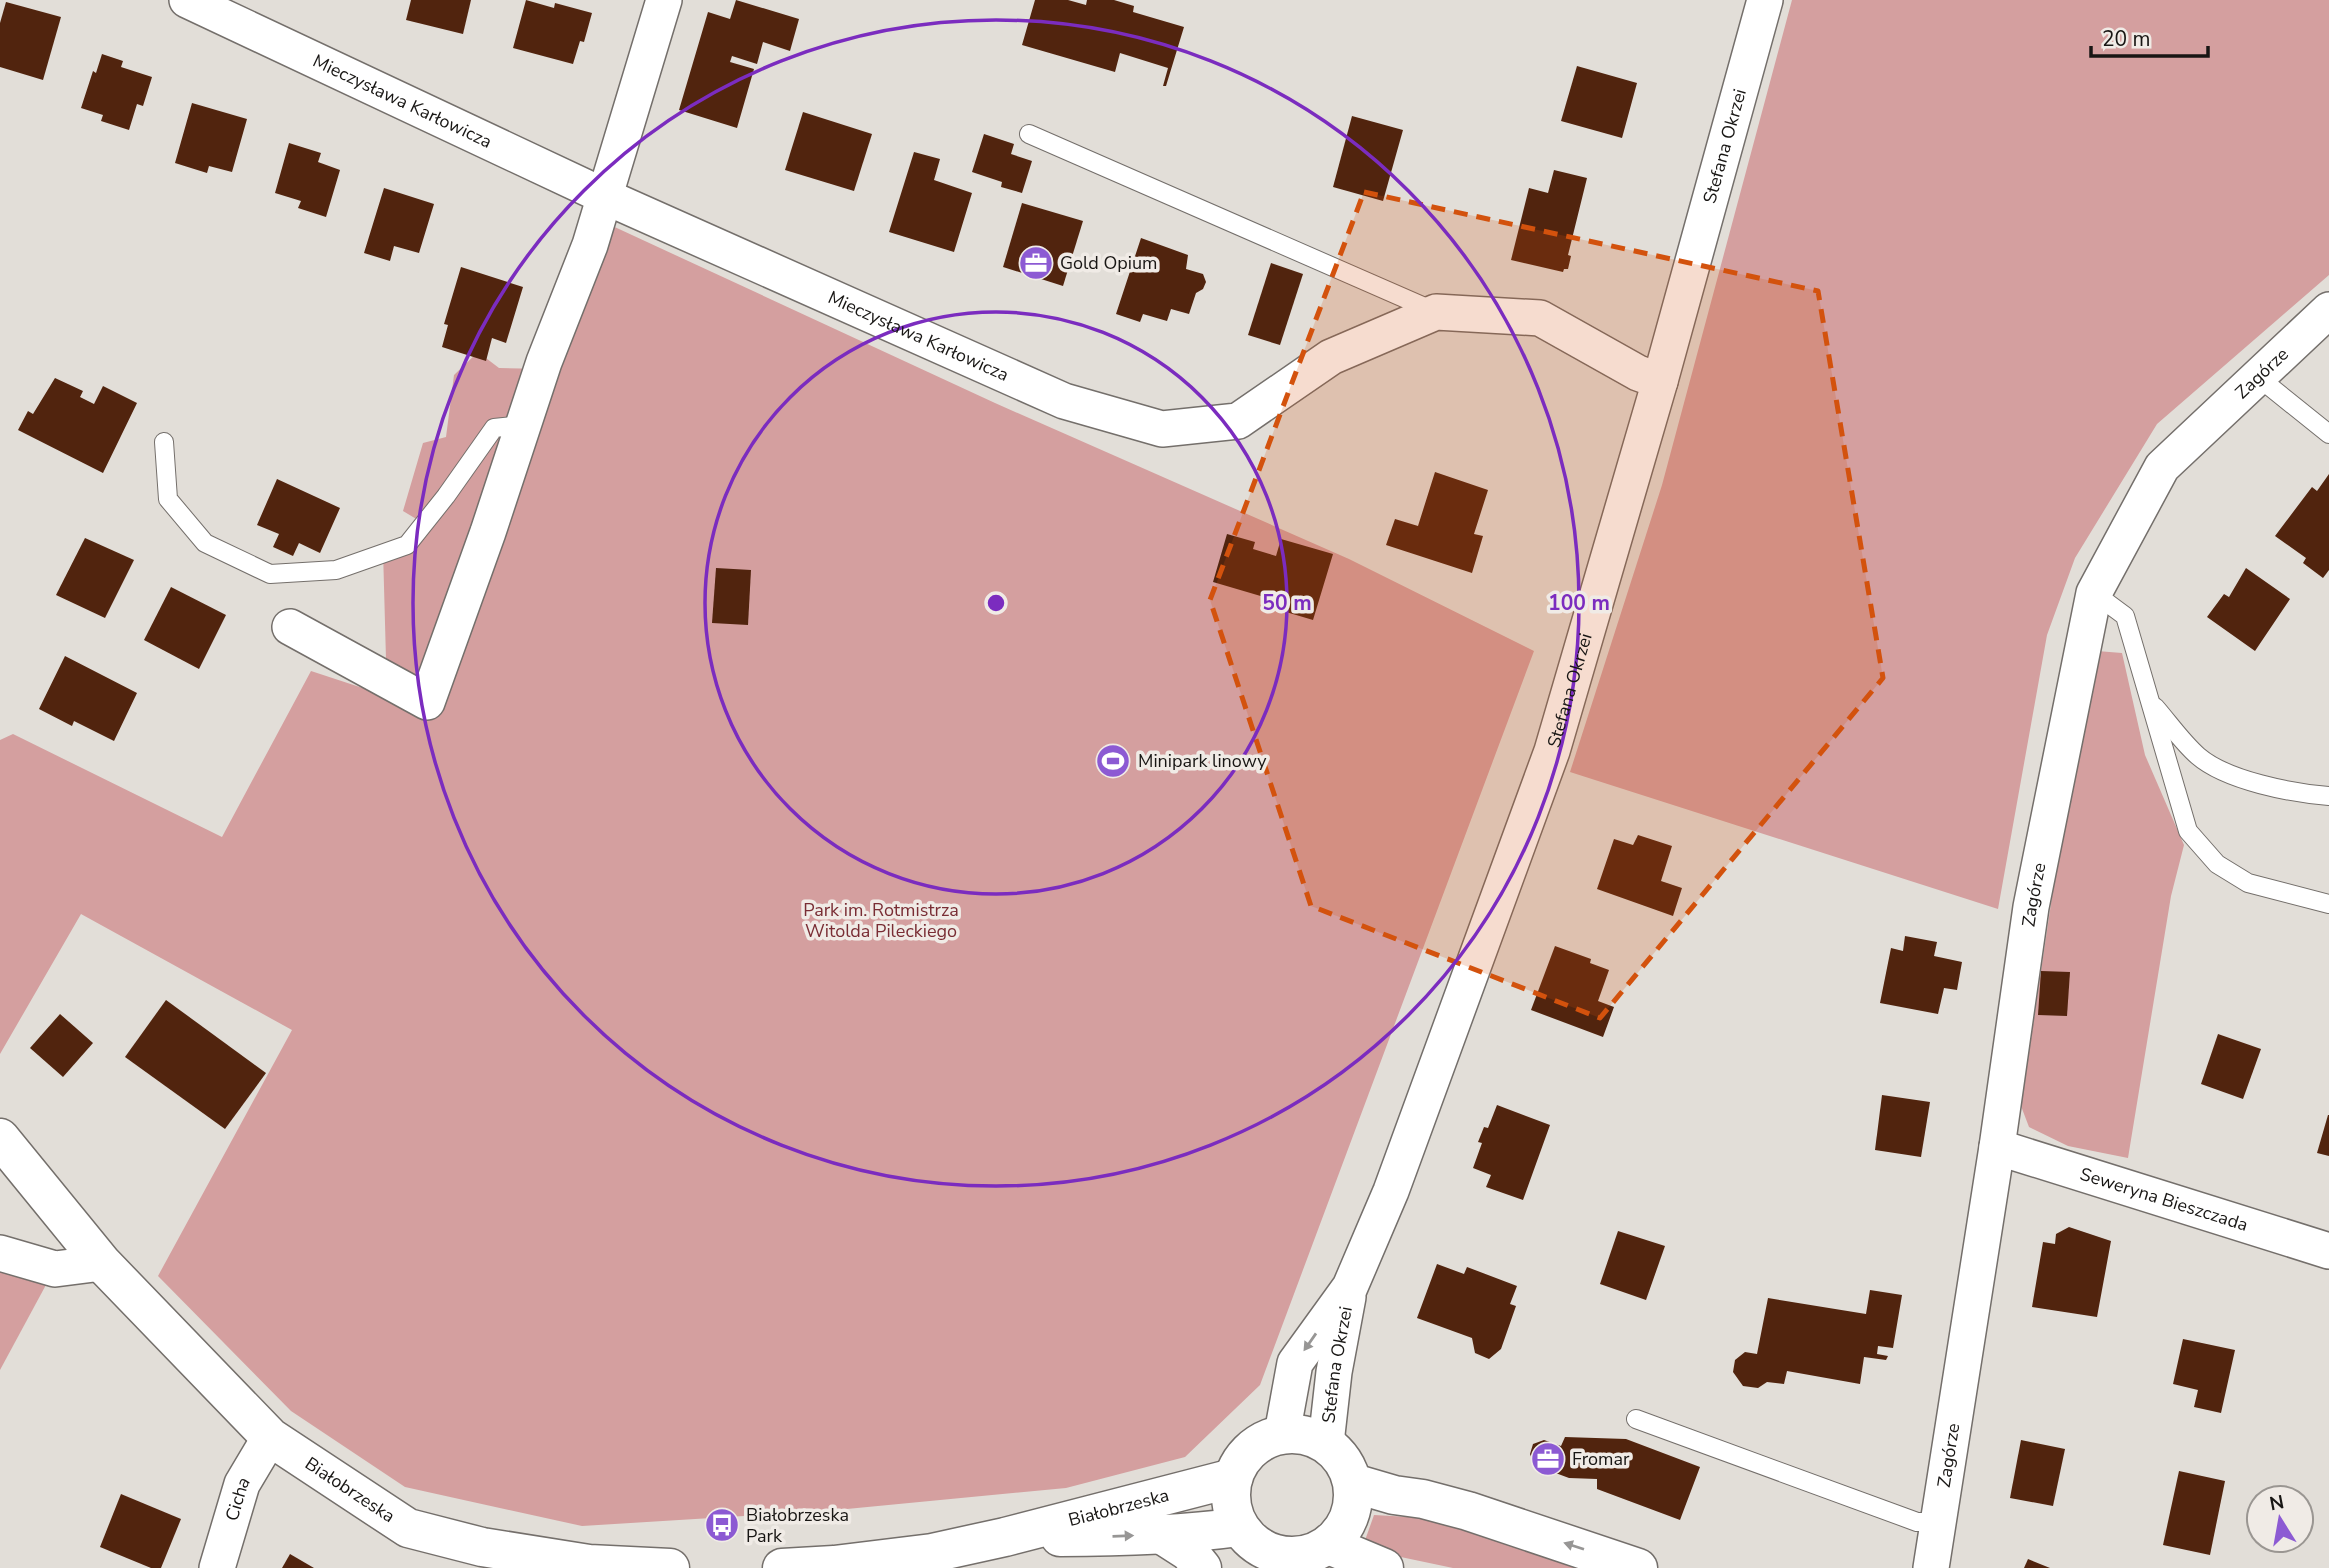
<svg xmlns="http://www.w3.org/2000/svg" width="2329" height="1568" viewBox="0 0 2329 1568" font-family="'Nunito Sans',sans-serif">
	<rect width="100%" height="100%" fill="#e2ded8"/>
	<g fill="#d49f9f">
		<polygon points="1792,0 2329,0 2329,275 2157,424 2075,558 2047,635 1998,909 1570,772 1662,485"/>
		<polygon points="606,223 995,403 1349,559 1534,651 1260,1385 1185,1457 1066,1488 826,1511 582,1526 405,1487 291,1411 158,1276 292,1030 81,914 0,1054 0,740 13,734 222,837 311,671 387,696 383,550 428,526 403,511 423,443 446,437 454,375 478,352 499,368 546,369"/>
		<polygon points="2097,651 2122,653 2145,755 2184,845 2171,896 2128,1158 2068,1146 2029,1127 2021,1106 2083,688"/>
		<polygon points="0,1268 47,1283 0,1370"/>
		<polygon points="1374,1515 1445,1519 1588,1568 1453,1568 1396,1556 1363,1546"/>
	</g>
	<g fill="#51240e">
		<polygon points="411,0 471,0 463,34 406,20"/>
		<polygon points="526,0 554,8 555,3 592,13 584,42 580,41 573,64 513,48"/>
		<polygon points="736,0 799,19 790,51 763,42 757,64 732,56 730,62 754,69 737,128 679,110 708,12 730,19"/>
		<polygon points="1035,0 1068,0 1086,5 1087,0 1114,0 1134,6 1133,12 1184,27 1166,86 1163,86 1168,68 1120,53 1115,72 1022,45"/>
		<polygon points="6,2 61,17 43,80 0,67 0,23"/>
		<polygon points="102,54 123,61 121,67 152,77 143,106 137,104 129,130 101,121 103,115 81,108 93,71 96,73"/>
		<polygon points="1577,66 1637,83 1622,138 1561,121"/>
		<polygon points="192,103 247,119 232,172 209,166 207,173 175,163"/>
		<polygon points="803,112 872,134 854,191 785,170"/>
		<polygon points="1352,116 1403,130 1383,201 1333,187"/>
		<polygon points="984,134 1014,144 1011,154 1032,161 1022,193 1001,187 1002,182 972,172"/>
		<polygon points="289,143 321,153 318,162 340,170 326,217 298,208 301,201 275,193"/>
		<polygon points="914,152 940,159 934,180 972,193 954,252 889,232"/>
		<polygon points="1554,170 1587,178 1568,255 1571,256 1568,269 1564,269 1563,272 1511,260 1529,188 1548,193"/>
		<polygon points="384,188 434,204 419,253 394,246 390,261 364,253"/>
		<polygon points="1022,203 1083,221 1063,286 1003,267"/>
		<polygon points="1141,238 1188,255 1186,269 1203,274 1206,282 1203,289 1196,293 1189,314 1171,309 1167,321 1143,314 1140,322 1116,314"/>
		<polygon points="1271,263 1303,274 1280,345 1248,335"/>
		<polygon points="461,267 523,287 506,343 492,338 486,361 442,347 448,325 444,324"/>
		<polygon points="55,378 83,391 80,397 94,404 103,386 137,403 103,473 18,430 28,411 33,414"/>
		<polygon points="1435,472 1488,490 1474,534 1483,536 1472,573 1386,545 1395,519 1418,526"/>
		<polygon points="2329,474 2329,570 2323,578 2303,563 2306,558 2275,536 2312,487 2317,491"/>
		<polygon points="277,479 340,508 320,553 299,543 293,556 273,547 279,534 257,525"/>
		<polygon points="1227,534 1255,542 1253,549 1276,556 1281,539 1333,554 1313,620 1262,605 1264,597 1213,582"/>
		<polygon points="85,538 134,560 105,618 56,595"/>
		<polygon points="716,568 751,570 748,625 712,623"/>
		<polygon points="2246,568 2290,599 2255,651 2207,617 2224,594 2229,597"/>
		<polygon points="171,587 226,615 199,669 144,640"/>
		<polygon points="65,656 137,693 114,741 74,721 72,726 39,709"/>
		<polygon points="1638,835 1672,846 1661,881 1682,888 1673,916 1597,889 1614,839 1633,845"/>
		<polygon points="1905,936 1937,942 1934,956 1962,962 1957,990 1944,988 1938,1014 1880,1003 1891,948 1903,951"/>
		<polygon points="1555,946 1591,959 1590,963 1609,970 1598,1001 1614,1007 1603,1037 1531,1010"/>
		<polygon points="2041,971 2070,972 2067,1016 2038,1015"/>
		<polygon points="166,1000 266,1073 225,1129 125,1057"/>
		<polygon points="60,1014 93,1043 63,1077 30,1048"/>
		<polygon points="2218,1034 2261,1049 2243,1099 2201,1084"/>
		<polygon points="1882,1095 1930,1102 1921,1157 1875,1150"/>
		<polygon points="1497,1105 1550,1125 1523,1200 1486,1187 1491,1175 1473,1168 1482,1143 1478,1142 1484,1127 1488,1128"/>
		<polygon points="2328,1115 2329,1115 2329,1156 2317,1153"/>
		<polygon points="2069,1227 2111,1241 2097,1317 2032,1307 2043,1242 2055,1244 2056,1234"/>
		<polygon points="1618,1231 1665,1246 1646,1300 1600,1284"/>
		<polygon points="1437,1264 1464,1274 1467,1267 1517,1286 1510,1304 1516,1306 1501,1349 1489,1359 1475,1353 1472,1338 1417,1318"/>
		<polygon points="1870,1290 1902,1295 1893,1348 1878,1346 1877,1354 1888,1356 1886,1360 1864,1357 1860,1384 1787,1371 1784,1384 1767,1382 1758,1388 1743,1386 1733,1372 1735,1360 1745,1352 1757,1354 1768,1298 1866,1314"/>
		<polygon points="2183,1339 2235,1350 2221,1413 2194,1407 2198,1390 2173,1384"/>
		<polygon points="1565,1437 1626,1439 1700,1467 1680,1520 1597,1489 1597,1479 1569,1478 1534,1465 1530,1454 1533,1444 1544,1440 1561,1446"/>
		<polygon points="2021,1440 2065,1449 2053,1506 2010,1498"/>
		<polygon points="2179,1471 2225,1481 2210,1555 2163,1545"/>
		<polygon points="121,1494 181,1519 161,1568 151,1568 100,1547"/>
		<polygon points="290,1554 314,1568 282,1568"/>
		<polygon points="2028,1559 2050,1568 2024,1568"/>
	</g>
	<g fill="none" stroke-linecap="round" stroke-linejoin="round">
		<g stroke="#746f6b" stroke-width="20">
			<g id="lane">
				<polyline points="1029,134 1436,312"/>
				<polyline points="2258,377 2329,434"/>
				<polyline points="164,442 168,499 205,543 270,574 336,570 407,545 446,496 494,428 524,425"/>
				<polyline points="2094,593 2125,616 2188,831 2217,864 2248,883 2329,904"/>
				<path d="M2155,707C2169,723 2182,742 2198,756C2227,781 2292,793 2329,796"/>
				<polyline points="1636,1419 1917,1522 1938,1522"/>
			</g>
		</g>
		<g stroke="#746f6b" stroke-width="38">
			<g id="street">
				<path id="s1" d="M187,0L604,196L1064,401L1162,429L1238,421L1331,357L1436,312L1540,318L1638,373L1660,381"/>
				<polyline points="290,627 427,702 488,532 544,362 590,245 664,0"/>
				<path id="s2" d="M1997,1147L2329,1251"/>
				<polyline points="0,1253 55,1269 102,1263"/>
				<path id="s3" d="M1282,1434L1295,1363L1350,1287L1391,1191L1552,751L1660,381L1765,0"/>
				<path id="s4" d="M1326,1443L1334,1372L1348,1297"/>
				<path id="s5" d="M217,1568L242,1484L270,1437"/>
				<path id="s6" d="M1931,1568L1997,1147L2031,907L2094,593L2162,467L2329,310"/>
			</g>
		</g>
		<g stroke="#746f6b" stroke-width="41">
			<g id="secondary">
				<path id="s7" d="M0,1138L102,1263L270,1437L408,1528L482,1547L589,1564L670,1568"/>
				<circle cx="1292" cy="1495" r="61"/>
				<polyline points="1353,1483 1394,1495 1423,1499 1468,1511 1638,1568"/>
				<polyline points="1161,1534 1189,1552 1202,1568"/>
				<path d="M1060,1537C1120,1537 1180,1535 1239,1527"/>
				<polyline points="1329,1545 1384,1568"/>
				<path id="s8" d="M782,1568L834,1565L932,1553L1005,1537L1233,1478"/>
			</g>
		</g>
		<use href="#lane" stroke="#fff" stroke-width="18"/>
		<use href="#street" stroke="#fff" stroke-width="35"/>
		<use href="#secondary" stroke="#fff" stroke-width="38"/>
	</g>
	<defs><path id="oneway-solid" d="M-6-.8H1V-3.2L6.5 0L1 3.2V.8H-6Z" transform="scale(1.75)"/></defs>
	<g fill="#979695">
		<use href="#oneway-solid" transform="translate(1310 1342) rotate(125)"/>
		<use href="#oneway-solid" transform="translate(1123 1536) rotate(-2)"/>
		<use href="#oneway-solid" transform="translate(1574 1546) rotate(-162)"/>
	</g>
	<path fill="#d3520d" fill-opacity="0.2" stroke="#d3520d" stroke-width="5" stroke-dasharray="14 9" stroke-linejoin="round" d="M1364,192L1818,291L1883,678L1600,1018L1311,906L1210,600Z"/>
	<g fill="none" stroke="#7b2cbf" stroke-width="3.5">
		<circle cx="996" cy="603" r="291"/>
		<circle cx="996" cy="603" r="583"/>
	</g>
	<defs>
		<g id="office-disc" transform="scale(1.75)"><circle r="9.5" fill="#8c5ad3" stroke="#f0ebe6"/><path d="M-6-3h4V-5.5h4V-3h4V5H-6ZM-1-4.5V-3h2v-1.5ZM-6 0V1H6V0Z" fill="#fff"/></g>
		<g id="stadium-disc" transform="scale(1.75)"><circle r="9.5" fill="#8c5ad3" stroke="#f0ebe6"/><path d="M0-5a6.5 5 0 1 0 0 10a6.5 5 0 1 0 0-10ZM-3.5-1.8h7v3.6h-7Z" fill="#fff"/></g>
		<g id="bus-disc" transform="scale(1.75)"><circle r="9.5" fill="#8c5ad3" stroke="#f0ebe6"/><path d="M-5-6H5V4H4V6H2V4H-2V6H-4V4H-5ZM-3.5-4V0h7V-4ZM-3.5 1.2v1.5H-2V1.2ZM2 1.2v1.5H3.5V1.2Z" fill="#fff"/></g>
	</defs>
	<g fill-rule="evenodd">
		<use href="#office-disc" x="1036" y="263"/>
		<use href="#stadium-disc" x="1113" y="761"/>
		<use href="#office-disc" x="1548" y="1459"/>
		<use href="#bus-disc" x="722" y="1525"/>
	</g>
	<g text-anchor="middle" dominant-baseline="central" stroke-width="7" stroke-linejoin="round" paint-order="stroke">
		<g font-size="18" fill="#181614" stroke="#f0ebe6">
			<text stroke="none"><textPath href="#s1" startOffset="238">Mieczysława Karłowicza</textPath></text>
			<text stroke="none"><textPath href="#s3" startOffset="1368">Stefana Okrzei</textPath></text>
			<text stroke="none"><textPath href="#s1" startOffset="805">Mieczysława Karłowicza</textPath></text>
			<text stroke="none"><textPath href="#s6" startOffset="1269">Zagórze</textPath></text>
			<text stroke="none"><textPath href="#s3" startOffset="802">Stefana Okrzei</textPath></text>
			<text stroke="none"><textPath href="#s6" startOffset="681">Zagórze</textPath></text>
			<text stroke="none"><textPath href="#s2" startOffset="175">Seweryna Bieszczada</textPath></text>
			<text stroke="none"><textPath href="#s4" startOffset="79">Stefana Okrzei</textPath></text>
			<text stroke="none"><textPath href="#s6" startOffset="114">Zagórze</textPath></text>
			<text stroke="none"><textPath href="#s7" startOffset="499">Białobrzeska</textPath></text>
			<text stroke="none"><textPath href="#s5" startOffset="72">Cicha</textPath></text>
			<text stroke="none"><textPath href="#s8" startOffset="343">Białobrzeska</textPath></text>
		</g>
		<g font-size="18" fill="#181614" stroke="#f0ebe6" text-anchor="start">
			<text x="1060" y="263">Gold Opium</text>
			<text x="1138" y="761">Minipark linowy</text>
			<text x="1572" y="1459">Fromar</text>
			<text x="746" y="1515">Białobrzeska<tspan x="746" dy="21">Park</tspan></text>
		</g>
		<g font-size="18" fill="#792d34" stroke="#f0ebe6">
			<text x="881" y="910">Park im. Rotmistrza<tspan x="881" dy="21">Witolda Pileckiego</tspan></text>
		</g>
	</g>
	<circle cx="996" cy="603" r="10" fill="#7b2cbf" stroke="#f0ebe6" stroke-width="3.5"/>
	<g font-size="21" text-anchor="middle" font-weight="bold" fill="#7b2cbf" stroke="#f0ebe6" stroke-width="7" stroke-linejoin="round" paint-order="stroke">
		<text x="1287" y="610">50 m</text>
		<text x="1579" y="610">100 m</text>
	</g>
	<g transform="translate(2280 1519) rotate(349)"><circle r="33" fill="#f0ebe6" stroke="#9a9692" stroke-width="2"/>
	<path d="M0-5L12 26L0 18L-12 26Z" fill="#8c5ad3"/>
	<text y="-10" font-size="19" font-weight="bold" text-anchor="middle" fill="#181614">N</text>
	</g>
	<path d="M2091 46v10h117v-10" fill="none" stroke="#181614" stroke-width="3.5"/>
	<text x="2102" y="46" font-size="21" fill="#181614" stroke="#f0ebe6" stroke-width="5" paint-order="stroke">20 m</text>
</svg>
